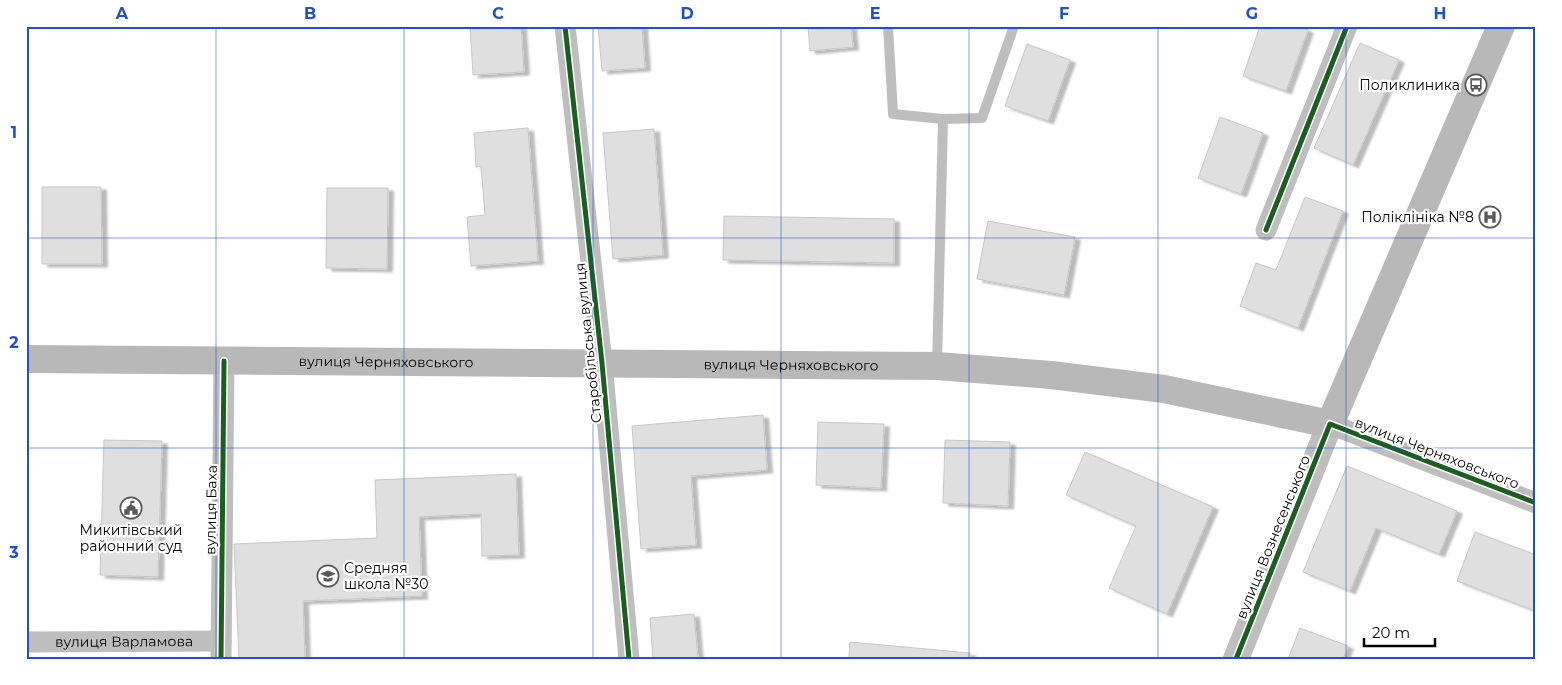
<svg xmlns="http://www.w3.org/2000/svg" width="1562" height="685" viewBox="0 0 1562 685" font-family="Montserrat,sans-serif">
	<defs>
		<filter id="shadow"><feDropShadow dx="5.5" dy="3" stdDeviation="1" flood-color="#0004"/></filter>
	</defs>
	<rect width="100%" height="100%" fill="#fff"/>
	<g fill="#dfdfdf" stroke="#c7c7c7" filter="url(#shadow)">
		<polygon points="470,26 521,26 524,72 473,75"/>
		<polygon points="598,26 642,26 645,68 602,71"/>
		<polygon points="808,26 851,26 853,47 810,51"/>
		<polygon points="1260,26 1297,26 1308,30 1286,91 1243,76"/>
		<polygon points="1360,43 1399,60 1353,165 1314,148"/>
		<polygon points="1027,44 1070,60 1048,121 1005,106"/>
		<polygon points="1220,117 1263,133 1241,194 1198,178"/>
		<polygon points="528,128 538,261 471,266 467,217 485,215 481,166 476,167 474,133"/>
		<polygon points="654,129 663,255 613,259 603,133"/>
		<polygon points="42,187 101,187 102,264 42,264"/>
		<polygon points="327,188 388,188 387,269 326,268"/>
		<polygon points="1305,197 1343,211 1298,328 1240,306 1256,263 1276,270"/>
		<polygon points="724,216 894,219 894,263 723,260"/>
		<polygon points="988,221 1075,237 1064,295 977,279"/>
		<polygon points="763,415 767,470 691,476 696,545 641,549 632,426"/>
		<polygon points="818,422 884,424 881,488 816,485"/>
		<polygon points="104,440 162,441 158,577 100,575"/>
		<polygon points="945,440 1010,442 1008,506 943,503"/>
		<polygon points="1085,452 1213,507 1167,614 1109,588 1136,526 1066,495"/>
		<polygon points="1347,466 1457,511 1439,554 1376,528 1350,591 1303,572"/>
		<polygon points="516,474 519,555 482,556 481,514 419,517 422,596 303,601 305,659 239,659 234,544 377,538 375,480"/>
		<polygon points="1475,532 1536,555 1536,611 1457,581"/>
		<polygon points="694,614 698,659 653,659 650,618"/>
		<polygon points="1300,628 1348,646 1343,659 1288,659"/>
		<polygon points="850,642 970,653 970,659 849,659"/>
	</g>
	<g fill="none" stroke-linecap="round" stroke-linejoin="round">
		<g stroke="#bebebe" stroke-width="10">
			<polyline points="888,26 893,114 943,119 982,118 1014,26"/>
			<polyline points="937,366 943,119"/>
		</g>
		<g stroke="#bebebe" stroke-width="21">
			<polyline points="565,26 602,363 629,659"/>
			<polyline points="1266,230 1347,26"/>
			<polyline points="1330,424 1536,503"/>
			<path id="s1" d="M26,642L221,641"/>
			<polyline points="221,659 224,361"/>
		</g>
		<polyline stroke="#bebebe" stroke-width="26" points="1236,659 1330,424"/>
		<path stroke="#b8b8b8" stroke-width="28" id="s2" d="M26,359L937,366L1051,375L1164,389L1330,424L1501,26"/>
		<g stroke="#fff" stroke-width="8">
			<g id="cycleway">
				<polyline points="565,26 602,363 629,659"/>
				<polyline points="1266,230 1347,26"/>
				<polyline points="221,659 224,361"/>
				<polyline points="1236,659 1330,424 1536,503"/>
			</g>
		</g>
		<use href="#cycleway" stroke="#1b5e20" stroke-width="5"/>
	</g>
	<path fill="none" stroke="#1d4ed8" stroke-width="1" stroke-opacity="0.55" d="M216,26V659M404,26V659M593,26V659M781,26V659M969,26V659M1158,26V659M1346,26V659M26,238H1536M26,448H1536"/>
	<defs>
		<g id="bus-ring" transform="scale(1.125)"><circle r="9.5" fill="#fff" stroke="#595959" stroke-width="1.5"/><path d="M-5-6H5V4H4V6H2V4H-2V6H-4V4H-5ZM-3.5-4V0h7V-4ZM-3.5 1.2v1.5H-2V1.2ZM2 1.2v1.5H3.5V1.2Z" fill="#595959"/></g>
		<g id="hospital-ring" transform="scale(1.125)"><circle r="9.5" fill="#fff" stroke="#595959" stroke-width="1.5"/><path d="M-5-5h3v3.5h4V-5h3V5h-3V1.5h-4V5h-3Z" fill="#595959"/></g>
		<g id="civic-ring" transform="scale(1.125)"><circle r="9.5" fill="#fff" stroke="#595959" stroke-width="1.5"/><path d="M-.6-6.5H3V-4.5H.6V-3L4-1V1h2V6H-6V1h2V-1L-.6-3ZM-1.2 2.5V6h2.4V2.5Z" fill="#595959"/></g>
		<g id="school-ring" transform="scale(1.125)"><circle r="9.5" fill="#fff" stroke="#595959" stroke-width="1.5"/><path d="M0-5L7-2L0 1L-7-2ZM-4 1L0 2.5L4 1V4Q0 6-4 4Z" fill="#595959"/></g>
	</defs>
	<g fill-rule="evenodd">
		<use href="#bus-ring" x="1476" y="85"/>
		<use href="#hospital-ring" x="1490" y="217"/>
		<use href="#civic-ring" x="131" y="508"/>
		<use href="#school-ring" x="328" y="576"/>
	</g>
	<g text-anchor="middle" dominant-baseline="central" stroke-width="4.5" stroke-linejoin="round" paint-order="stroke">
		<g font-size="14" fill="#000" stroke="#fff" text-anchor="end">
			<text x="1460" y="85">Поликлиника</text>
			<text x="1474" y="217">Поліклініка №8</text>
			<text x="131" y="530" text-anchor="middle">Микитівський<tspan x="131" dy="16">районний суд</tspan></text>
			<text x="344" y="568" text-anchor="start">Средняя<tspan x="344" dy="16">школа №30</tspan></text>
		</g>
		<g font-size="14" fill="#000" stroke="#fff">
			<text transform="translate(588 343) rotate(-96)">Старобільська вулиця</text>
			<text stroke="none"><textPath href="#s2" startOffset="360">вулиця Черняховського</textPath></text>
			<text stroke="none"><textPath href="#s2" startOffset="765">вулиця Черняховського</textPath></text>
			<text transform="translate(1437 453) rotate(21)">вулиця Черняховського</text>
			<text transform="translate(211 510) rotate(-89)">вулиця Баха</text>
			<text transform="translate(1273 537) rotate(-68)">вулиця Вознесенського</text>
			<text stroke="none"><textPath href="#s1" startOffset="98">вулиця Варламова</textPath></text>
		</g>
	</g>
	<rect width="1562" height="685" fill="none" stroke="#ffffff" stroke-width="55"/>
	<path d="M1364 638v8h71v-8" fill="none" stroke="#000000" stroke-width="2.5"/>
	<text x="1372" y="638" font-size="15" fill="#000000" stroke="#ffffff" stroke-width="4" paint-order="stroke">20 m</text>
	<rect x="28" y="28" width="1506" height="630" fill="none" stroke="#1d4ed8" stroke-width="2"/>
	<g font-size="16" text-anchor="middle" font-weight="bold" fill="#1d4ed8">
		<text x="122" y="19">A</text>
		<text x="310" y="19">B</text>
		<text x="498" y="19">C</text>
		<text x="687" y="19">D</text>
		<text x="875" y="19">E</text>
		<text x="1064" y="19">F</text>
		<text x="1252" y="19">G</text>
		<text x="1440" y="19">H</text>
		<text x="14" y="138">1</text>
		<text x="14" y="348">2</text>
		<text x="14" y="558">3</text>
	</g>
</svg>
